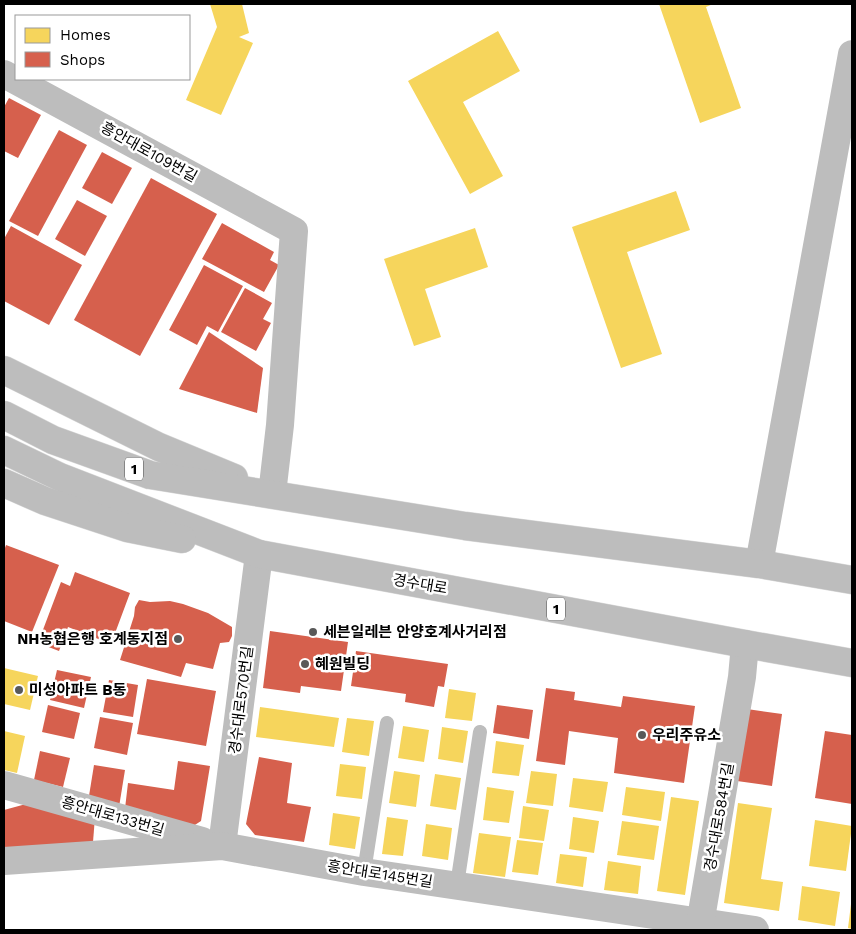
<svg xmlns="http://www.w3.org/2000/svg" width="856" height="934" viewBox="0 0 856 934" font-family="'Work Sans','Noto Sans KR',sans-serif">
	<rect width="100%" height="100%" fill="#fff"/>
	<g fill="#f6d55c">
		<polygon points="210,4 242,4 249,33 239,37 253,43 221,115 186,100 217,27"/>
		<polygon points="659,4 713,4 706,7 741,108 700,123"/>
		<polygon points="498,31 520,71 463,102 503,176 470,194 408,81"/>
		<polygon points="676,191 690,230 627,252 662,354 621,368 572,227"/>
		<polygon points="475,228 488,267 425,289 441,337 414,346 384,259"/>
		<polygon points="4,668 38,676 30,710 4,704"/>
		<polygon points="449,689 476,693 472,721 445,718"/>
		<polygon points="260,707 339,718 334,747 256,737"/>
		<polygon points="347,718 374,721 369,756 342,752"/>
		<polygon points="403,726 429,730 424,762 398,758"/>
		<polygon points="442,727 468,731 463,763 438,759"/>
		<polygon points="4,731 25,736 17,773 4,770"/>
		<polygon points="496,741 524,745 519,776 492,773"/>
		<polygon points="340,764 366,767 362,799 336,796"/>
		<polygon points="394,771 420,775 416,807 389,803"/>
		<polygon points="531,771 557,774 553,806 526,803"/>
		<polygon points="435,774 461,778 456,810 430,806"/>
		<polygon points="573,778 608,782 603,812 569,807"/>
		<polygon points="487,787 514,791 509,823 483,820"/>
		<polygon points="626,787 665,792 661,821 622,815"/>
		<polygon points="671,797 699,801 685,895 657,891"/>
		<polygon points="738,803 772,808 761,879 783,882 779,911 724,903"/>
		<polygon points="523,806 549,810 544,841 519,838"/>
		<polygon points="333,813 360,817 355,849 329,845"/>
		<polygon points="387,817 408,820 403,856 382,854"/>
		<polygon points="573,817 599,821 594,853 569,849"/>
		<polygon points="815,820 852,826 846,871 809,866"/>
		<polygon points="622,821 659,826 654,860 617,855"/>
		<polygon points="426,824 452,828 448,860 422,856"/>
		<polygon points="479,833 511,837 505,877 473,873"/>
		<polygon points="517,840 543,843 538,875 512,872"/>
		<polygon points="560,854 587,857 583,887 556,883"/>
		<polygon points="608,861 641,866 638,894 604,890"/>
		<polygon points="802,886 840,892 835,926 798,920"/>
		<polygon points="851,904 852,904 852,929 848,928"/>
	</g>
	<g fill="#d6604d">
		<polygon points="9,98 41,115 18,158 4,151 4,107"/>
		<polygon points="59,130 87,145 38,236 9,221"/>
		<polygon points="102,152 132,168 112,204 82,188"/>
		<polygon points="151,178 217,214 140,356 74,320"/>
		<polygon points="77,200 107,216 85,256 55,239"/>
		<polygon points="222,223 274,252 270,260 279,265 264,292 202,259"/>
		<polygon points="11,226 82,265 49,325 4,301 4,239"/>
		<polygon points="204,265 243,286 218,332 207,326 197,345 169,330"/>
		<polygon points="245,288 272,303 263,319 271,323 256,351 221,332"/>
		<polygon points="209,332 263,368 257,413 179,389"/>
		<polygon points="6,545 59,565 32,632 4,621 4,551"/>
		<polygon points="75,572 130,593 111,644 68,627 59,651 38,643 61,582 70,586"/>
		<polygon points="139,600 150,602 170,601 183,604 208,613 232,627 232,636 229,642 220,643 213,669 186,663 181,677 120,660 134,616 135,607"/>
		<polygon points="270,631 348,642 341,691 301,686 300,693 263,688"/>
		<polygon points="356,651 448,664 444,687 438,686 434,707 405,702 406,694 351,686"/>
		<polygon points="57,670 91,677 84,708 50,700"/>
		<polygon points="147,679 216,691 206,746 137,734"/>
		<polygon points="109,680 138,685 133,717 103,712"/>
		<polygon points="546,688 575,692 574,700 621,707 623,696 695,706 684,783 614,773 618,738 569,731 565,765 536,761"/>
		<polygon points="48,705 80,713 74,739 42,732"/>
		<polygon points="497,705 533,710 529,739 493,733"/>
		<polygon points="747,709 782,714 772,786 737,781"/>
		<polygon points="100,717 133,723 127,755 94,748"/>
		<polygon points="825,731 852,735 852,804 815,798"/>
		<polygon points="40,751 70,758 63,787 34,780"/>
		<polygon points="259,757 292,763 287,803 311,807 304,842 255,835 246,824"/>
		<polygon points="178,761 210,766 201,821 184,832 124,817 128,783 174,790"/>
		<polygon points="94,765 125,770 119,807 88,802"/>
		<polygon points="26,804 95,817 93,842 4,850 4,810"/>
	</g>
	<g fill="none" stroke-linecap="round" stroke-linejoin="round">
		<g stroke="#dbdbdb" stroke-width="29">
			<g id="primary">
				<polyline points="4,370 159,447 234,478"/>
				<polyline points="4,415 53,440 150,475 465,526 759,564 852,580"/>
				<polyline points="4,450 60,477 259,554 745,644 852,663"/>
				<polyline points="4,483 45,501 127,528 182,539"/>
			</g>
		</g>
		<g stroke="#bdbdbd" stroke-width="14">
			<polyline points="364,872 387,723"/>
			<polyline points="457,885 480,732"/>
		</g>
		<g stroke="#bdbdbd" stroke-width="28">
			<polyline points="4,74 294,231 280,425 272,494"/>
			<polyline points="759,564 852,54"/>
			<polyline points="4,785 202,841"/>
			<polyline points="222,846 259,554"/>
			<polyline points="4,861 222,846 364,872 755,930"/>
			<polyline points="699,930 742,677 745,644"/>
		</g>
		<use href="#primary" stroke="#bdbdbd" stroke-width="28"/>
	</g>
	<g fill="#595959" stroke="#fff" stroke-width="2">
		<circle cx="313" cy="632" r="5"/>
		<circle cx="178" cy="639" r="5"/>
		<circle cx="305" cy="664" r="5"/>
		<circle cx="19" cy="690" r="5"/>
		<circle cx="642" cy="735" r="5"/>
	</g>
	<g text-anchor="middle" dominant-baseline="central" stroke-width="5" stroke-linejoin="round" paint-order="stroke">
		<g fill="#fff" stroke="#4c4c4c" stroke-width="1">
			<rect x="125" y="457.5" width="18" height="23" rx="4"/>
			<rect x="547" y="597.5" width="18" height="23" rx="4"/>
		</g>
		<g font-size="14" font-weight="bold" fill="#000">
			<text x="134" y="469">1</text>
			<text x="556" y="609">1</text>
		</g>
		<g font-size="15" fill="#000" stroke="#fff">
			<text transform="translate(149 152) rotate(29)">흥안대로109번길</text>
			<text transform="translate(420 584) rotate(10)">경수대로</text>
			<text transform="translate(241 700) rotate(-83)">경수대로570번길</text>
			<text transform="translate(113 816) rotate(16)">흥안대로133번길</text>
			<text transform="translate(719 817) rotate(-80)">경수대로584번길</text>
			<text transform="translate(380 874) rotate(9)">흥안대로145번길</text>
		</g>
		<g font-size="15" font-weight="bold" fill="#000" stroke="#fff" text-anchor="start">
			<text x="323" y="632">세븐일레븐 안양호계사거리점</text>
			<text x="168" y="639" text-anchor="end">NH농협은행 호계동지점</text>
			<text x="315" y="664">혜원빌딩</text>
			<text x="29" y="690">미성아파트 B동</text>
			<text x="652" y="735">우리주유소</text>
		</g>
	</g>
	<rect width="856" height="934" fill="none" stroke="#000000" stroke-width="10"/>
	<rect x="15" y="15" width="175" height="65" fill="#ffffff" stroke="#999999"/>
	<rect x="25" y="28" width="25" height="15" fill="#f6d55c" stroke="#999999"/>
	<text x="60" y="40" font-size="15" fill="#000000">Homes</text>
	<rect x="25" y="52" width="25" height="15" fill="#d6604d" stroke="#999999"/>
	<text x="60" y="65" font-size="15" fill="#000000">Shops</text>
</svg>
